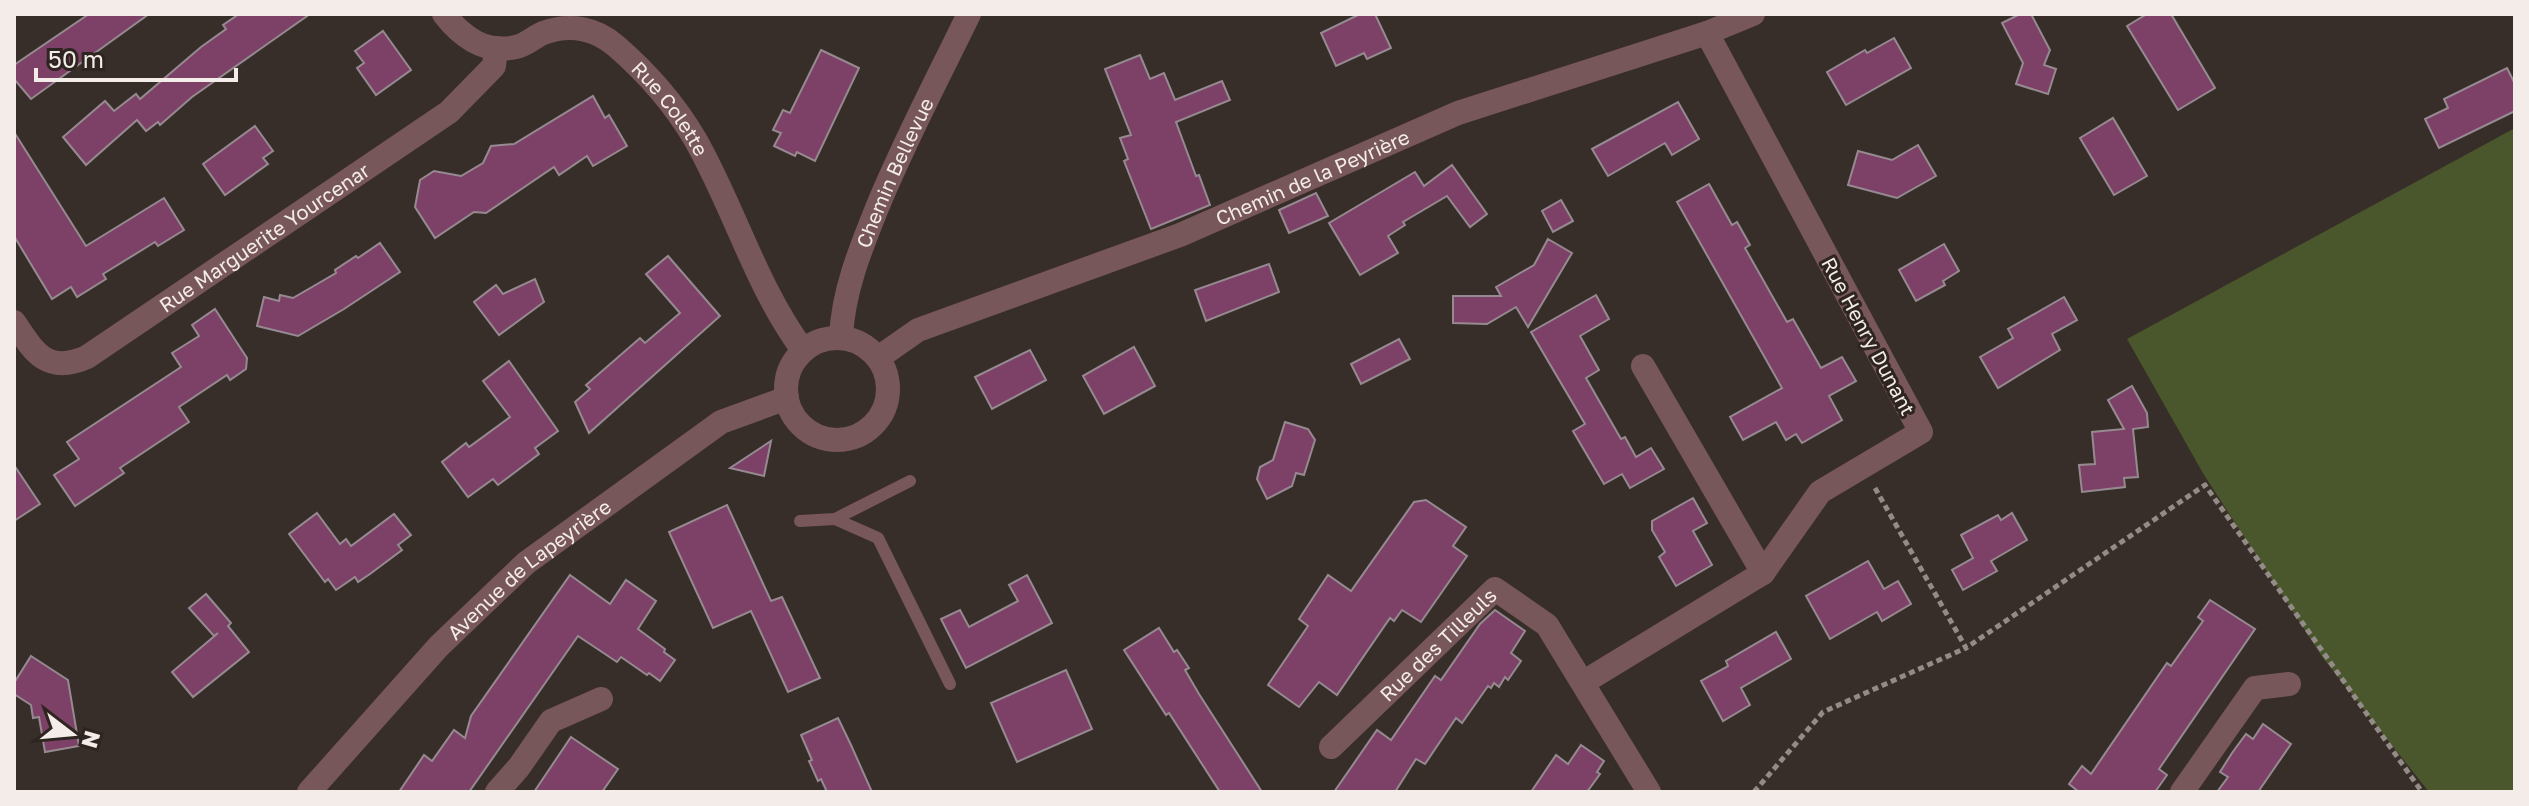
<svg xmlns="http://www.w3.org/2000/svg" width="2529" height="806" viewBox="0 0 2529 806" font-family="'Golos Text',sans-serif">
	<rect width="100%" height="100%" fill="#382e29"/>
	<polygon fill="#4a562b" points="2515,128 2515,792 2429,792 2323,658 2204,475 2127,339"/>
	<g fill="#7d4167" stroke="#968a91" stroke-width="2">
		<polygon points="89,14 149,14 31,99 14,79 14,65"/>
		<polygon points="239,14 310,14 192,97 160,125 158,122 146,131 137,120 86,165 63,137 105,101 114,111 136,94 140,99 201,47 226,29 223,25"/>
		<polygon points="1360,14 1375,14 1391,48 1367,59 1364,53 1336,66 1321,33"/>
		<polygon points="2020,14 2031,14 2050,50 2044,65 2056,69 2048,94 2016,84 2023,63 2002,23"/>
		<polygon points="2147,14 2171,14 2215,88 2178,110 2127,26"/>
		<polygon points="383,31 411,70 376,95 357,68 364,63 355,51"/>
		<polygon points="1894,38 1911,68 1846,105 1827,72 1865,50 1867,53"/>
		<polygon points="821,50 859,68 815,161 797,152 795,156 774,146 781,133 773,130 783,110 790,113"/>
		<polygon points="1140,55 1150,79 1164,73 1175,100 1222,81 1230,100 1176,122 1196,176 1199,175 1210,205 1151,229 1124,161 1128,159 1120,138 1131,135 1105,69"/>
		<polygon points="2507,68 2515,84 2515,111 2439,148 2425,119 2448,108 2444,99"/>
		<polygon points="593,96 605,118 609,115 627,146 593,166 587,156 559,175 554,167 486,213 474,212 435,238 415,207 420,180 434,171 461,176 483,163 491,146 514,144"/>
		<polygon points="1678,102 1699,139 1672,155 1665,143 1608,176 1592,149"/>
		<polygon points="2113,118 2147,176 2114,195 2080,138"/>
		<polygon points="255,126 273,151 263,158 268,164 225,195 203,164"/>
		<polygon points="14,132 86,246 164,198 184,230 158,246 155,242 103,274 106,279 77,297 71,287 52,299 14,236"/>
		<polygon points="1918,145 1936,176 1897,198 1848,185 1858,151 1892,160"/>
		<polygon points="1452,165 1487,214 1470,227 1447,196 1403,222 1405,225 1388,236 1398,253 1360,275 1329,223 1415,172 1424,186"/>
		<polygon points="1709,184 1732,225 1737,222 1750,245 1745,248 1787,322 1793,319 1821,368 1842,357 1856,381 1829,396 1842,420 1802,443 1796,434 1786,440 1776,422 1743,440 1730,417 1782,388 1677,202"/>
		<polygon points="1316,193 1328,216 1289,233 1279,210"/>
		<polygon points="1561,200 1573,221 1553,232 1542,211"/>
		<polygon points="1548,239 1572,253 1528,327 1516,307 1487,324 1453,323 1453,296 1501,296 1496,287 1534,265"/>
		<polygon points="380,243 400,272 344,309 298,336 257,326 264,297 279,301 280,295 293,298 336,273 335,270 356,256 358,258"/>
		<polygon points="1944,244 1959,271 1943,281 1945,285 1916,301 1899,270"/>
		<polygon points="668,256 720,316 589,433 575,402 590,389 586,385 640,338 645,343 680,313 646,274"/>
		<polygon points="1269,264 1279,292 1206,321 1195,290"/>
		<polygon points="535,279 544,302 499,335 474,302 496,285 503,294"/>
		<polygon points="1596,295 1609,319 1580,336 1599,370 1586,378 1621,439 1625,437 1636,457 1651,448 1664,469 1630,488 1622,474 1604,484 1573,431 1585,424 1531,332"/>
		<polygon points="2064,297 2077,320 2052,334 2060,350 1998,388 1980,357 2013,338 2008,329"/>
		<polygon points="215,309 247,358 246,369 230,380 227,375 179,407 189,422 120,468 124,473 75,506 54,475 79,459 67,442 181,367 172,353 199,336 192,325"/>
		<polygon points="1399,339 1410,359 1361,384 1351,364"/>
		<polygon points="1134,347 1155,386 1104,414 1083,376"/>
		<polygon points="1030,350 1046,380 992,409 975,377"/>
		<polygon points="509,361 558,431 535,448 539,454 498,485 493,479 468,497 442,462 466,443 469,447 510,417 483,381"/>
		<polygon points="2132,386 2147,413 2148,427 2133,429 2138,477 2124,478 2125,487 2082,492 2079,465 2095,464 2092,432 2124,429 2108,400"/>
		<polygon points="1285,422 1308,429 1315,440 1304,475 1296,473 1292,486 1267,499 1257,479 1260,467 1273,460"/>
		<polygon points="771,441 764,476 730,468"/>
		<polygon points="14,465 40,504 14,521"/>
		<polygon points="1693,498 1707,523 1693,531 1712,565 1676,586 1659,557 1665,552 1652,530 1652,521"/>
		<polygon points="1426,500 1466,527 1453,546 1467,556 1421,622 1402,610 1394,621 1390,618 1337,695 1319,682 1299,707 1268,685 1308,626 1299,619 1328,575 1351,591 1414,502"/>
		<polygon points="727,505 771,601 782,597 820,678 788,692 751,611 713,628 669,532"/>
		<polygon points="317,513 340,544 346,539 351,546 394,514 411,535 398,545 402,550 370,574 358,582 355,577 336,590 328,579 325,582 289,534"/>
		<polygon points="2012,513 2027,540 1991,561 1997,571 1963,590 1952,570 1973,558 1961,535 1998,515 2001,520"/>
		<polygon points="1868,561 1884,589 1898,581 1911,604 1882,621 1877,612 1830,639 1806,596"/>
		<polygon points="570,575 610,604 626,580 656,601 638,629 665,649 664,652 675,660 660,681 649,673 647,675 621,657 617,662 578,636 469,792 399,792 424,755 432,761 454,730 465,738 471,716"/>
		<polygon points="1027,575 1052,623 966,668 941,619 960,610 969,627 1018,601 1009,585"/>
		<polygon points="206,594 231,623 228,626 249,652 193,697 172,672 218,633 214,636 189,608"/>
		<polygon points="2210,600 2255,629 2159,769 2167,775 2155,792 2079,792 2069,784 2082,766 2091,774 2167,663 2171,666 2203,621 2198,617"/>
		<polygon points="1495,610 1525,631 1511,653 1521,661 1508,680 1505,677 1499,687 1494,683 1491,688 1488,686 1462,723 1456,718 1425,764 1416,759 1395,792 1334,792 1377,730 1391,740 1435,676 1441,680 1480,624"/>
		<polygon points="1159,628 1174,652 1177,650 1189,668 1185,670 1199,694 1262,792 1220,792 1169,713 1166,715 1124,650"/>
		<polygon points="1776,632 1791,659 1741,688 1750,705 1723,721 1701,681 1728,666 1726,661"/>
		<polygon points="31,656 68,680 79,746 45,752 39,717 33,718 31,705 14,694 14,683"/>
		<polygon points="1066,670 1092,729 1017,762 991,703"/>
		<polygon points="838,718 851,745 872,792 827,792 821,779 818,781 809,761 812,760 801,735"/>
		<polygon points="2263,724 2291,744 2258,792 2217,792 2228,777 2220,772 2232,753 2246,734 2253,739"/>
		<polygon points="571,737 618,769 602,792 534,792"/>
		<polygon points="1581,745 1604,761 1597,772 1600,774 1587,792 1531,792 1556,755 1568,764"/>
	</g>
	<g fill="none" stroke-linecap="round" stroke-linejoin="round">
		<g stroke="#938b87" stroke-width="5" stroke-dasharray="6 4" stroke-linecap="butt">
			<polyline points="1875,488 1966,648 2205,485 2422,792"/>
			<polyline points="1754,792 1823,712 1966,648"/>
		</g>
		<g stroke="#78575a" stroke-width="12">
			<polyline points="835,519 878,538 950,684"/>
			<polyline points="800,521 835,519 910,481"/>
		</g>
		<g stroke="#78575a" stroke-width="24">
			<path id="s1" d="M444,14C462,37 485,54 516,47C526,45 534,37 543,33C570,23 595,28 616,46C646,72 675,105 695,139C734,207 756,287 803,350"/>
			<path id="s2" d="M14,322C34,352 47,375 87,357L449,112L494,66L496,48"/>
			<path id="s3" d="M841,337C843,292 860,250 877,208C904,142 938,78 969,14"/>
			<circle cx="837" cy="389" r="51"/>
			<path id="s4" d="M878,358L918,330L1180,235L1458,113L1707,33L1753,14"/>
			<polyline points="1643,366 1763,573"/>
			<polyline points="1584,682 1763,573 1820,492 1921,432 1707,33"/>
			<path id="s5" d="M1331,747L1495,589L1547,625L1649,792"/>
			<path id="s6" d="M309,792L439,646L526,563L721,422L787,398"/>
			<polyline points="497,792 519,767 551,721 601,699"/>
			<polyline points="2182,792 2255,688 2289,684"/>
		</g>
	</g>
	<g text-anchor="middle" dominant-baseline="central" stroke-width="6" stroke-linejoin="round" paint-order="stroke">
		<g font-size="20" fill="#f3ece9" stroke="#2e2420">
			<text stroke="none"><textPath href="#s1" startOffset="276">Rue Colette</textPath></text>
			<text stroke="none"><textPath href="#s3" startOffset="174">Chemin Bellevue</textPath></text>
			<text stroke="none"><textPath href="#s4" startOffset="472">Chemin de la Peyrière</textPath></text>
			<text stroke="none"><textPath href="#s2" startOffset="306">Rue Marguerite Yourcenar</textPath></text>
			<text transform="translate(1869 336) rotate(62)">Rue Henry Dunant</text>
			<text stroke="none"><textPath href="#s6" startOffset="314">Avenue de Lapeyrière</textPath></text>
			<text stroke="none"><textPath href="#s5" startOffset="148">Rue des Tilleuls</textPath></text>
		</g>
	</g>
	<rect width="2529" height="806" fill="none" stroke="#f3ece9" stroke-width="32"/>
	<g transform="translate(72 734) rotate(106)" stroke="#2e2420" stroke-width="6" paint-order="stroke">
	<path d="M0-6L14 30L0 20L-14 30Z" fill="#f3ece9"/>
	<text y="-12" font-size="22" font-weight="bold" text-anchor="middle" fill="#f3ece9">N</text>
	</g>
	<path d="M36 68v12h200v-12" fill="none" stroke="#f3ece9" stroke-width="4"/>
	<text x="48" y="68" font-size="24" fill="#f3ece9" stroke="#2e2420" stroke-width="6" paint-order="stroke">50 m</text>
</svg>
